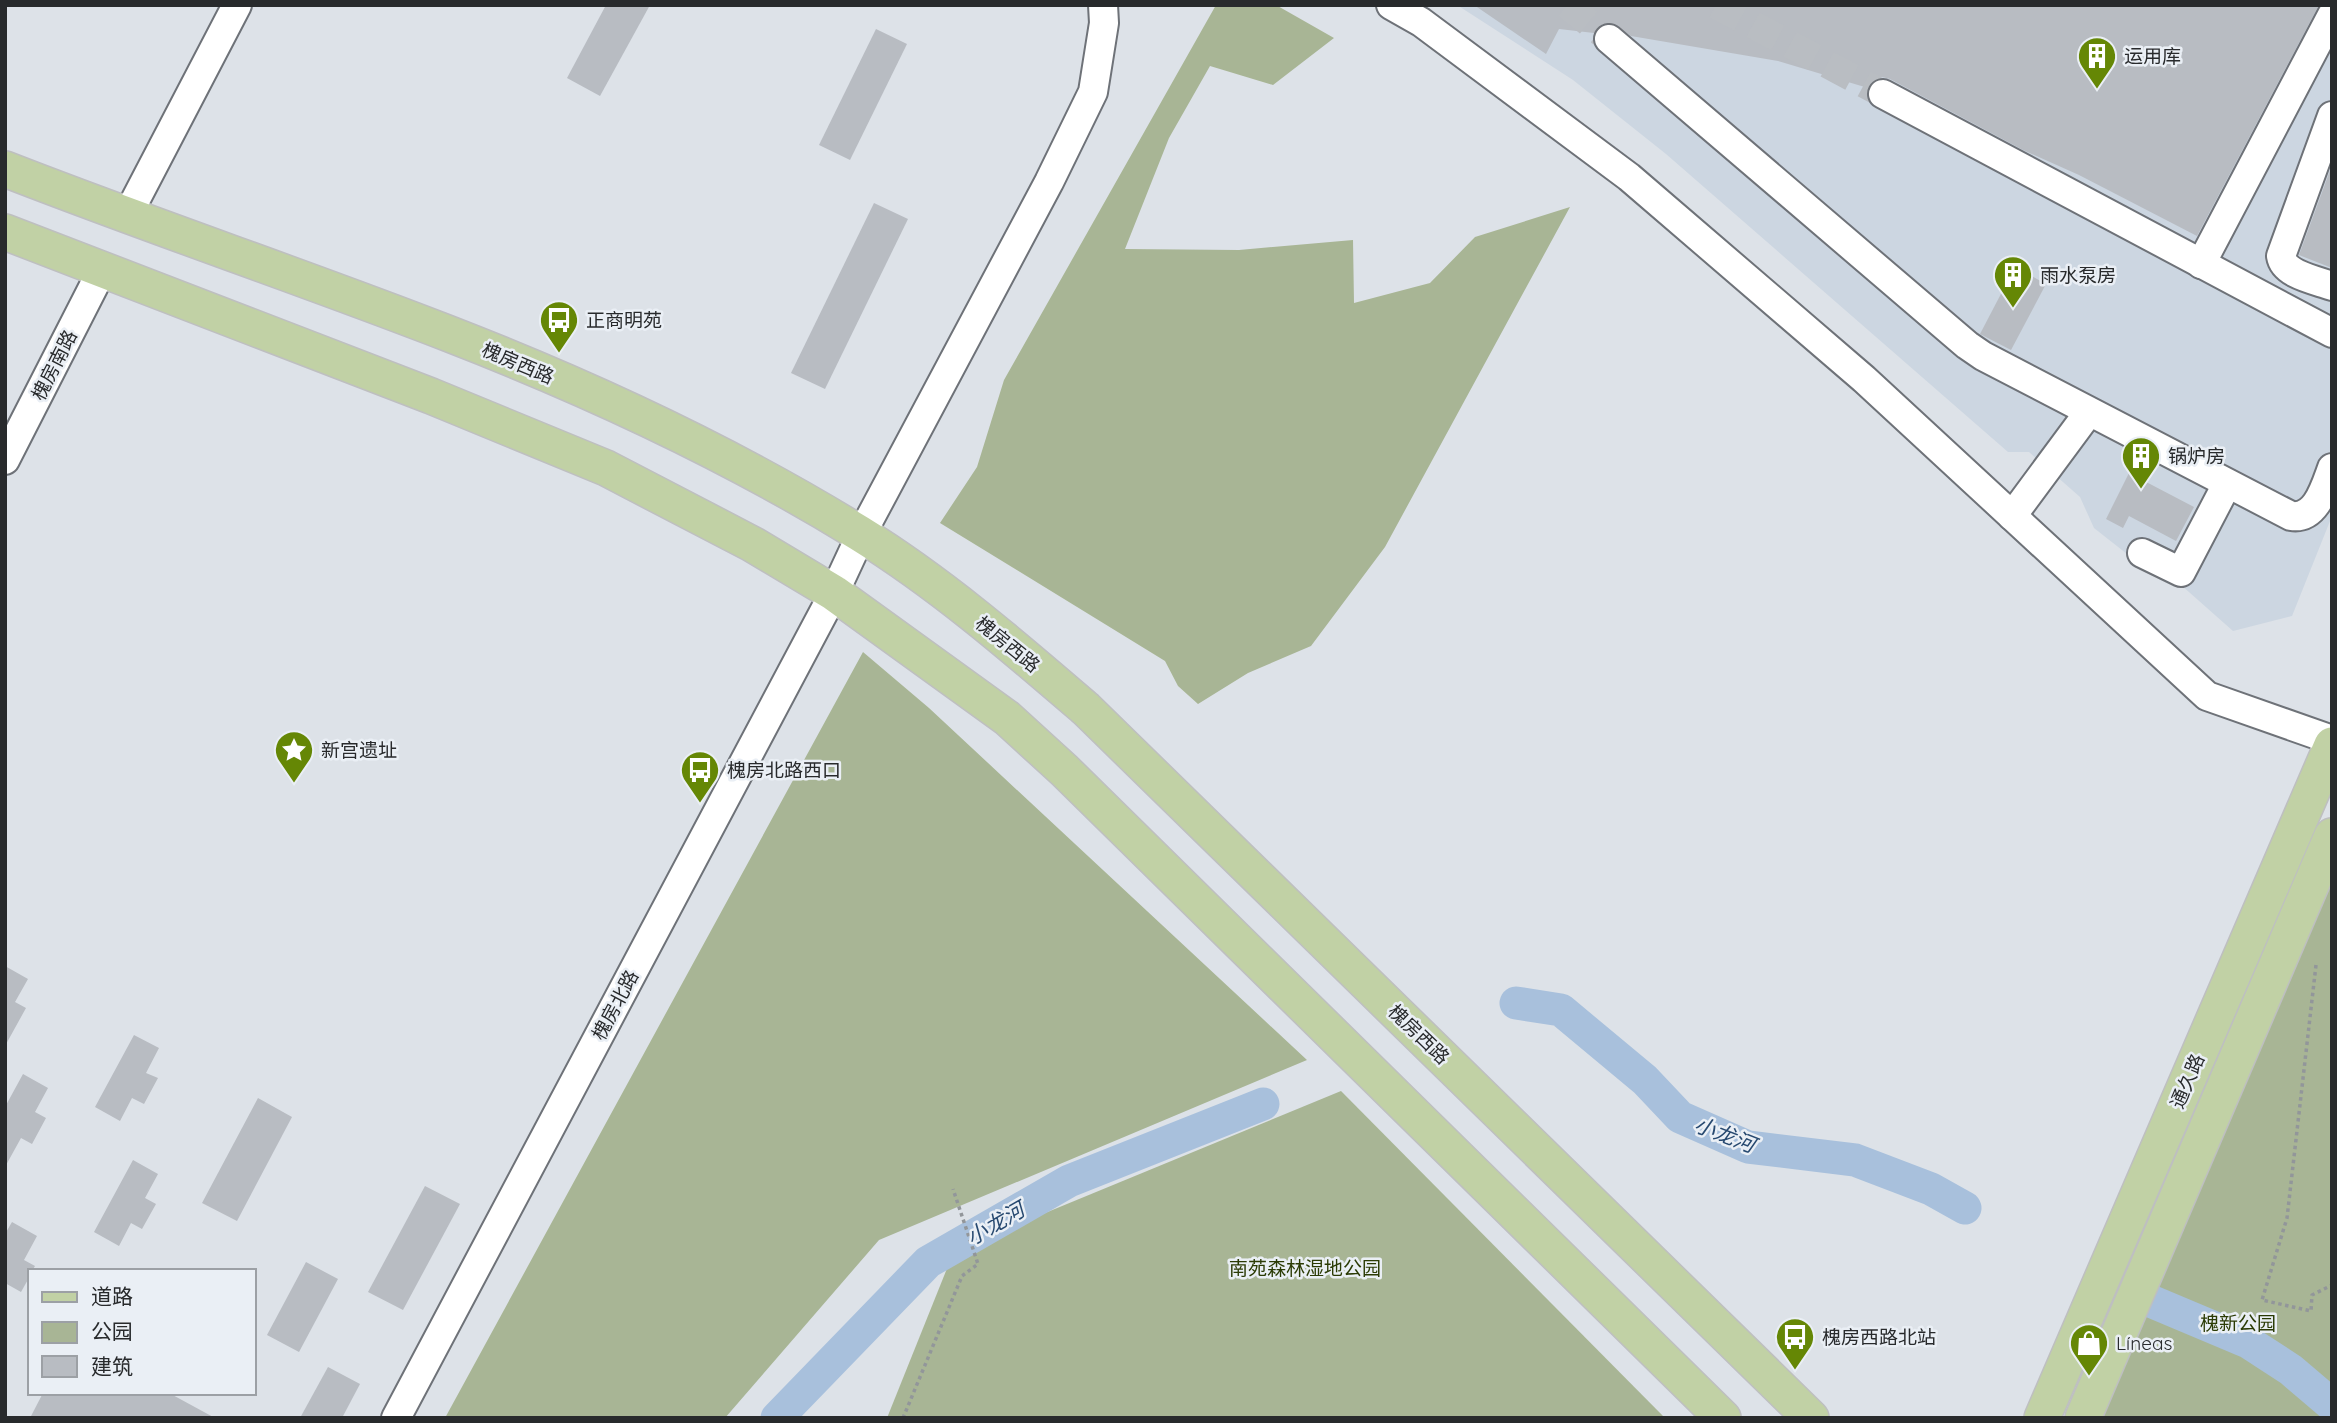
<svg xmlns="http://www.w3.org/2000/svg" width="2337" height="1423" viewBox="0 0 2337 1423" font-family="Quicksand,'Noto Sans SC',sans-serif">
	<rect width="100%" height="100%" fill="#dde2e8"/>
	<polygon fill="#ccd6e1" points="1457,5 2332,5 2332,516 2292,616 2233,631 2172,577 2127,554 2094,528 2080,497 2029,452 2008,452 1666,154 1573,80"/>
	<g fill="#a8b595">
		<polygon points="1216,5 1276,5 1334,38 1273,85 1210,66 1169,138 1125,249 1239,250 1353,240 1354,303 1430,283 1475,237 1570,207 1385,547 1311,646 1248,673 1198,704 1178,686 1165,661 940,523 977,467 1004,380"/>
		<polygon points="863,652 929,708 1307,1060 879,1240 725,1418 445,1418"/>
		<polygon points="2332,875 2332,1418 2095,1418"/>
		<polygon points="1341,1091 1665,1418 887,1418 948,1266 992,1235"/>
	</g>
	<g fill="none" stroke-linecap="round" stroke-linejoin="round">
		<g stroke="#a8c0dc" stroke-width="33">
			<polyline points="1516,1003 1561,1010 1645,1080 1680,1117 1748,1147 1855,1160 1931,1189 1965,1208"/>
			<polyline points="2141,1297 2248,1342 2291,1370 2332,1405"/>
			<polyline points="777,1418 928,1262 1069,1181 1263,1104"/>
		</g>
	</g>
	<g fill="#b8bcc2">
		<polygon points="606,5 650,5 600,96 567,78"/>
		<polygon points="1474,5 2319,5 2197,236 2079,175 2023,150 1890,79 1882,77 1875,80 1868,88 1778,61 1631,36 1611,23 1603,24 1594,33 1559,29 1546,54"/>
		<polygon points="876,29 907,44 850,160 819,145"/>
		<polygon points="2332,165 2332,268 2299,255"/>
		<polygon points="874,203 908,219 825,389 791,373"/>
		<polygon points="2015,267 2046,284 2011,350 1980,334"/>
		<polygon points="2129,473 2194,507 2176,541 2129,516 2123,528 2106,519"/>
		<polygon points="5,966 28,979 15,1002 26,1008 5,1046"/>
		<polygon points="134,1035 159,1048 146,1073 158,1078 144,1104 132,1098 120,1121 95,1107"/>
		<polygon points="23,1074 48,1088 35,1112 46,1118 32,1144 21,1138 5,1167 5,1107"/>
		<polygon points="258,1098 292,1117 237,1221 202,1203"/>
		<polygon points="133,1160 158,1174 145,1198 156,1204 142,1229 131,1223 119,1246 94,1232"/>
		<polygon points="425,1186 460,1204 403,1310 368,1292"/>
		<polygon points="12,1222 37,1236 24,1260 35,1266 32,1271 30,1271 30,1276 21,1292 5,1283 5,1234"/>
		<polygon points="306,1262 338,1279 299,1352 267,1335"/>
		<polygon points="328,1367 360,1384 342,1418 300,1418"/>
		<polygon points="43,1393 169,1393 215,1418 30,1418"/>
	</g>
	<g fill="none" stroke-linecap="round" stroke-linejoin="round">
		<g stroke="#b9bdc2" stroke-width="28" stroke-dasharray="28 14" stroke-linecap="butt">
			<polyline points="1567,5 1609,39"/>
			<polyline points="1716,5 1883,94"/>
		</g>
		<g stroke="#6e7278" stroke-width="32">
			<g id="minor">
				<polyline points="1391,5 1421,22 1629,177 1864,379 2207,696 2332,740"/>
				<path d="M1609,39L1967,345L1983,356L2291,516C2316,520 2325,487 2332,468"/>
				<polyline points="1883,94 2332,333"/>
				<path d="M2332,116L2281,256C2284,275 2316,280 2332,286"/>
				<polyline points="127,216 237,5"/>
				<polyline points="2201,264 2332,15"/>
				<polyline points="5,460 102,270"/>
				<polyline points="2012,516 2089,412"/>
				<polyline points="2142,553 2181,572 2227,484"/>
				<polyline points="396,1418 834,593 861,535 1049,182 1093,92 1104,23 1103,5"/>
			</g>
		</g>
		<g stroke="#bebfc0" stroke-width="38">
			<g id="major">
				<path d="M5,169C151,226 300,276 447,333C589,388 729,453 859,533C940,583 1014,647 1086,709L1811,1418"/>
				<polyline points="5,232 431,396 606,468 752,544 834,593 1007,718 1064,770 1723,1418"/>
				<polyline points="2042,1418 2332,745"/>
				<polyline points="2083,1418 2332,836"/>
			</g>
		</g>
		<g stroke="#92969a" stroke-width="3.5" stroke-dasharray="3.5 3.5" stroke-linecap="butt">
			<polyline points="2316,965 2287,1218 2262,1300 2311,1311 2312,1295 2332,1285"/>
			<polyline points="903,1418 962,1276 978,1264 953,1189"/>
		</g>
		<use href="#minor" stroke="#fff" stroke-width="28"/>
		<use href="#major" stroke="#c1d1a5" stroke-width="35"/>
	</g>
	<defs>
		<g id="building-pin" transform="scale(2.0125)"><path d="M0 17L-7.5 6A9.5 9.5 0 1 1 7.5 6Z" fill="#658705" stroke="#eaeff5"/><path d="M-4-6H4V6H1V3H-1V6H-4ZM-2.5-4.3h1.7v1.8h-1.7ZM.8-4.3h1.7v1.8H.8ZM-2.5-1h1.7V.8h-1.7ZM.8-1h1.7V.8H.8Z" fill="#fff"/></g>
		<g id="bus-pin" transform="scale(2.0125)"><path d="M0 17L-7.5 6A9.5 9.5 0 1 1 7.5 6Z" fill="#658705" stroke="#eaeff5"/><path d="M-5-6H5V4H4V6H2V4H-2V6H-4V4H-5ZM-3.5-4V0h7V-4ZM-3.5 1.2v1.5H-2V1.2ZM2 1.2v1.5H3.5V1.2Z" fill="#fff"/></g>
		<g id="sight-pin" transform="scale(2.0125)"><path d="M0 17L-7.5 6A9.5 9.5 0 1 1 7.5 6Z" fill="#658705" stroke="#eaeff5"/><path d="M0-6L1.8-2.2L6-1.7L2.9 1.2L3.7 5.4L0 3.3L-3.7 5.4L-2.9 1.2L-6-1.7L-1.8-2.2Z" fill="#fff"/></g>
		<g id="shop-pin" transform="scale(2.0125)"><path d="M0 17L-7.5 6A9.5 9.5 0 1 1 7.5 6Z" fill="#658705" stroke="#eaeff5"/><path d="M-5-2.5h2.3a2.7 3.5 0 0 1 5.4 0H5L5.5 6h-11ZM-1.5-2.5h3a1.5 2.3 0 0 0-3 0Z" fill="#fff"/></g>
	</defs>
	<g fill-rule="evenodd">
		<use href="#building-pin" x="2097" y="56"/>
		<use href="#building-pin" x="2013" y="275"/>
		<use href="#bus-pin" x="559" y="320"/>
		<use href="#building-pin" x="2141" y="456"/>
		<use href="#sight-pin" x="294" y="750"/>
		<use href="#bus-pin" x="700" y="770"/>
		<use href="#bus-pin" x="1795" y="1337"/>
		<use href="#shop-pin" x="2089" y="1343"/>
	</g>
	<g text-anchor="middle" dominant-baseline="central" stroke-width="5" stroke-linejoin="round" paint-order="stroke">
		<g font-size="19" fill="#282a2c" stroke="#eaeff5" text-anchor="start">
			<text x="2124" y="56">运用库</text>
			<text x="2040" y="275">雨水泵房</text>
			<text x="586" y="320">正商明苑</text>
			<text x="2168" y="456">锅炉房</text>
			<text x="321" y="750">新宫遗址</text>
			<text x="727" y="770">槐房北路西口</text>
			<text x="1822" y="1337">槐房西路北站</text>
			<text x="2116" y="1343">Líneas</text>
		</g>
		<g font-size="19" fill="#282a2c" stroke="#eaeff5">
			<text transform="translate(518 363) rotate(23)">槐房西路</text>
			<text transform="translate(54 365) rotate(-63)">槐房南路</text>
			<text transform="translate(1008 644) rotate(39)">槐房西路</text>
			<text transform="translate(615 1005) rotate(-62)">槐房北路</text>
			<text transform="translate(1419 1034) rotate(44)">槐房西路</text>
			<text transform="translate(2187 1081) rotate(-67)">通久路</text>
		</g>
		<g font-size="19" fill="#2b3b05" stroke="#eaeff5">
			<text x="1305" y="1268">南苑森林湿地公园</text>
			<text x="2238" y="1323">槐新公园</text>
		</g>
		<g font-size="21" font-style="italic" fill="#274970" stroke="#eaeff5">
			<text transform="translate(1725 1134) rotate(21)">小龙河</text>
			<text transform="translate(995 1223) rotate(-30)">小龙河</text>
		</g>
	</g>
	<rect width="2337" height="1423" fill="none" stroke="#282a2c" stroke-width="14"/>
	<rect x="28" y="1269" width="228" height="126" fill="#eaeff5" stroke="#9ca0a5" stroke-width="2"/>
	<rect x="42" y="1292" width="35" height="10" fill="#c1d1a5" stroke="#9ca0a5" stroke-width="2"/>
	<text x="91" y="1304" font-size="21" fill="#282a2c">道路</text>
	<rect x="42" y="1322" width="35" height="21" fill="#a8b595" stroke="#9ca0a5" stroke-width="2"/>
	<text x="91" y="1339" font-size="21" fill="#282a2c">公园</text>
	<rect x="42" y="1356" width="35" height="21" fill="#b8bcc2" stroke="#9ca0a5" stroke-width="2"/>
	<text x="91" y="1374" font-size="21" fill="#282a2c">建筑</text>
</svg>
